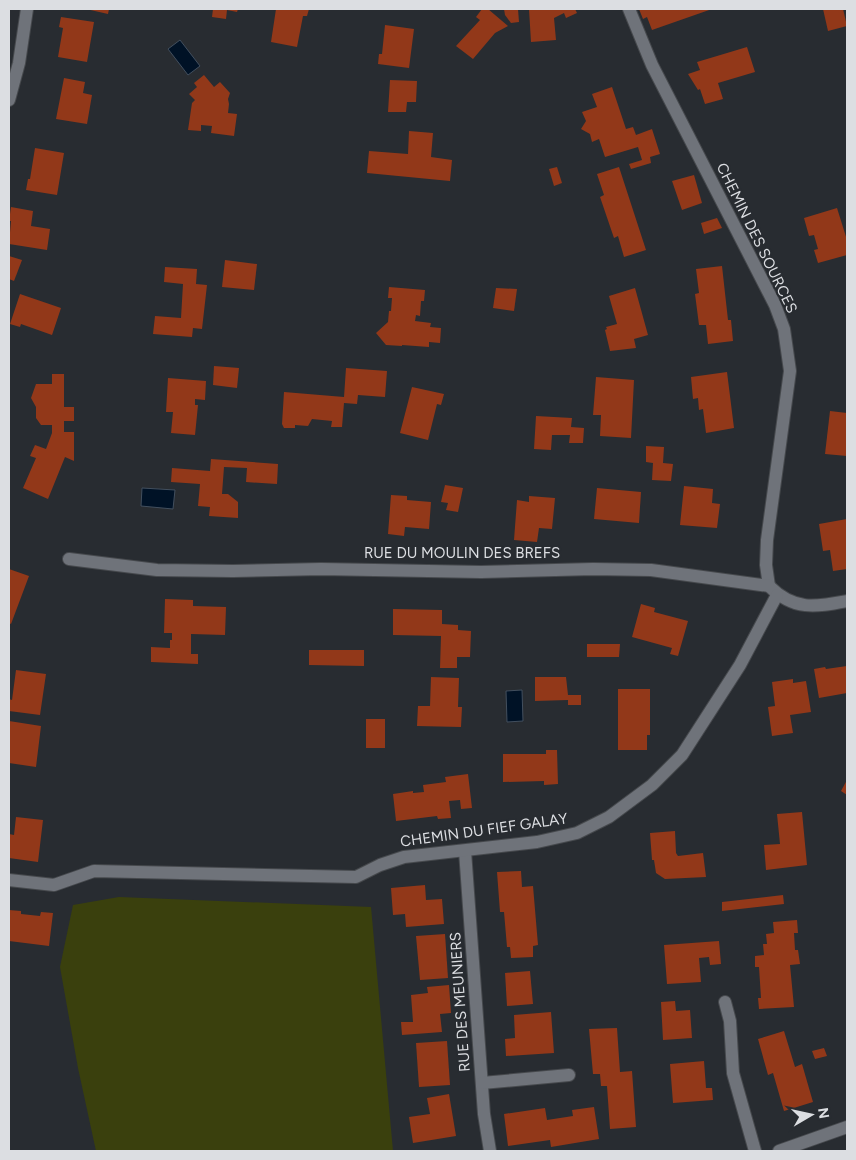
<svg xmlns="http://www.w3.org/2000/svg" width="856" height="1160" viewBox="0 0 856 1160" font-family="Figtree,sans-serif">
	<rect width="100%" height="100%" fill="#282c31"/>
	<polygon fill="#3a400d" points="119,897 371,907 393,1151 96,1151 78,1068 60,967 73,905"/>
	<g fill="#001226" stroke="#424f5e">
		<polygon points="180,40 200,66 188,75 168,49"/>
		<polygon points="142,488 175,490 173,509 141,506"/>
		<polygon points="522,690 523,721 507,722 506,691"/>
	</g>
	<g fill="#923819">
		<polygon points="86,9 109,9 108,14"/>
		<polygon points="213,9 238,9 237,12 227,10 226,19 212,17"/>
		<polygon points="276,9 309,9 307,16 303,16 297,47 271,42"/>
		<polygon points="482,9 488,9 508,26 495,33 473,59 456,46 480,20 476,17"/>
		<polygon points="504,9 518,9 519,22 511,23 505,15"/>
		<polygon points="529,9 575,9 577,13 566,18 564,13 554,18 556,40 531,42"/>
		<polygon points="639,9 712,9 652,30 647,17 643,19"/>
		<polygon points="823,9 843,9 847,26 828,31"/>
		<polygon points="61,17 94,22 87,62 58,57 63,28 59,27"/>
		<polygon points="385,25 414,29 409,68 378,64 379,54 382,54"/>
		<polygon points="747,47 755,72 718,83 723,99 705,104 700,89 698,90 688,74 700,70 697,62"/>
		<polygon points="204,75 214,87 220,82 230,93 228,99 229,104 228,113 237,114 234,136 211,133 212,126 201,125 201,131 188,130 192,103 195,100 189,94 197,87 194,83"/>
		<polygon points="64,78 85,82 83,93 92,95 87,124 56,119"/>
		<polygon points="390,80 417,81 416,102 407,102 406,112 388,112"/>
		<polygon points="612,87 626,129 633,127 636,135 652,129 660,154 650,157 651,163 631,169 629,164 642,160 638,147 605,157 599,139 592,142 590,134 581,129 586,121 582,112 597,107 592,94"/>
		<polygon points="409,131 433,133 431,157 452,160 450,181 367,173 369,151 408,154"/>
		<polygon points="35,148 64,153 57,195 26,190 28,179 30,179"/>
		<polygon points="557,167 562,183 554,186 549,169"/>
		<polygon points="619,167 646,250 624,257 618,236 614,238 600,197 604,195 597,174"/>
		<polygon points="694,175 702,203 682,210 672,181"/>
		<polygon points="11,207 33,211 31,226 50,229 47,250 9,244 11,221 9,221"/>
		<polygon points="837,208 847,240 847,255 818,263 814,250 818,249 814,235 809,236 804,218"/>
		<polygon points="717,218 722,228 704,234 701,223"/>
		<polygon points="9,256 22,260 14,281 9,279"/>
		<polygon points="225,260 257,264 254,290 222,287"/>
		<polygon points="722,266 728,320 731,320 733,341 708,344 706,325 699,325 695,294 699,293 696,269"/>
		<polygon points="165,267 197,269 196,284 207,285 202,329 193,328 192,337 153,334 155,316 181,318 183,284 164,282"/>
		<polygon points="389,287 425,290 424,301 421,301 420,316 416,315 415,321 431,323 430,327 441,328 440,343 429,342 429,347 402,345 402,346 386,345 376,333 388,322 389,311 391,311 392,298 388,298"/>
		<polygon points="496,288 517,289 514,311 493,308"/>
		<polygon points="635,288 648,335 634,339 636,348 610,351 605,330 607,329 606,327 617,324 609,296"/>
		<polygon points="20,294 61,308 52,335 21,324 20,327 10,324"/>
		<polygon points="214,366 239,368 237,388 213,385"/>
		<polygon points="346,368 387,371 385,397 358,395 357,404 344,403 342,427 331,427 332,421 312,419 308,426 295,425 295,428 284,428 282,424 284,392 344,397"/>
		<polygon points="727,372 734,428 706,433 703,409 699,410 698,398 693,399 691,377"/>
		<polygon points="52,374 64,374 64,407 74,407 74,421 64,421 64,432 74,432 74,461 65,457 48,499 23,488 36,458 30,456 35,445 46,449 52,433 52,425 41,425 36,418 36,407 31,398 36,384 52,384"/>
		<polygon points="596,377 634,380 631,438 600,436 601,415 593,415"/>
		<polygon points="168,378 206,381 205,400 195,399 195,405 198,405 195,435 171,433 173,412 166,412"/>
		<polygon points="412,387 444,394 441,405 437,404 428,440 400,433"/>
		<polygon points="830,411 847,413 847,456 825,454"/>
		<polygon points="536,416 572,418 571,427 584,428 583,443 569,443 570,435 552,435 551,450 534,449"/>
		<polygon points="646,446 664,447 663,463 673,464 671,481 652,480 653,463 646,462"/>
		<polygon points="211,459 278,464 277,484 246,482 247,468 224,467 222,494 228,494 238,502 238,518 209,516 210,507 198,506 200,484 171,482 172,468 210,471"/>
		<polygon points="445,485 463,488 458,512 446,510 448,503 441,502"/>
		<polygon points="684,486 713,489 712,503 720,504 717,528 680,525"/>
		<polygon points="597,488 641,492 639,523 594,519"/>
		<polygon points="391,495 407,496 407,500 431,502 429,529 405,527 404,536 388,534"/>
		<polygon points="529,496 555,498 552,529 539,528 537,542 514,540 517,500 529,502"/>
		<polygon points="847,519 847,569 833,571 830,550 823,551 819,524"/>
		<polygon points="9,569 29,576 11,624 9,623"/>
		<polygon points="165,599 193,600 193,606 226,607 225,635 191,634 191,654 198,654 198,664 151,662 151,647 170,648 170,640 172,640 172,633 164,633"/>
		<polygon points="641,604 655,608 654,612 688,621 678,656 670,654 672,648 632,637"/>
		<polygon points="393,609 442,610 442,624 458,625 458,630 471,631 470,657 457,657 457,668 440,668 441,636 393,635"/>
		<polygon points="587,644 620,644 619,657 587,657"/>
		<polygon points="309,650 364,650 364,666 309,665"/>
		<polygon points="847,666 847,693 819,698 814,669 825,667 826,669"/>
		<polygon points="16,670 46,674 40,715 9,711 9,699 12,700"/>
		<polygon points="431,677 459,678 458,707 462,707 461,727 417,726 418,706 430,706"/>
		<polygon points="535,677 566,677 568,695 581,695 581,705 568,705 568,700 535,701"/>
		<polygon points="793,679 793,683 806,681 811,712 790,715 793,733 772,736 768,707 775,706 772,682"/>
		<polygon points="618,689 650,689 650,735 647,735 647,750 618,750"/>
		<rect x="366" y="719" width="19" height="29"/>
		<polygon points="9,721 41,726 36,767 9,763 10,732"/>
		<polygon points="546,750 557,750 558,784 544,785 544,781 503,782 503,754 546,754"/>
		<polygon points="468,774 472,808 461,809 460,800 449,801 451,818 438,819 437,816 396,821 393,794 413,791 413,793 424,792 423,785 446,782 445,777"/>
		<polygon points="847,780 847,795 841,791"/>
		<polygon points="802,812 807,865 766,870 764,845 780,844 777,814"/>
		<polygon points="16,817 43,820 38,862 9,858 9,834 14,835"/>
		<polygon points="675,831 676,853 678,856 703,853 706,877 665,879 656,873 654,860 652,860 650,833"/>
		<polygon points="521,871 522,887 533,886 538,945 533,946 533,957 511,958 510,947 507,947 504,912 500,912 497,872"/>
		<polygon points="425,885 426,900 442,899 444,924 406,927 405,914 393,915 391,888"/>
		<polygon points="783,895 784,904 722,911 722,902"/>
		<polygon points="9,910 21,911 21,914 40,916 41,912 53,913 49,946 9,941"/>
		<polygon points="797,920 798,933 794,933 795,950 798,950 800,964 790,965 794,1007 759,1009 758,998 761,998 759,967 755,967 755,956 764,955 763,944 767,944 766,934 774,933 773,922"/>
		<polygon points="445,934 448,978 420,980 416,936"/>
		<polygon points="719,941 721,964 710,965 709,957 699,958 701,982 667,984 664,945"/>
		<polygon points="530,971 533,1004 507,1006 505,973"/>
		<polygon points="449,985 451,1013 440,1014 442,1032 402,1035 401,1022 413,1022 411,995 428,993 427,987"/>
		<polygon points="675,1001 676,1011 690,1010 692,1038 663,1040 661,1002"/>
		<polygon points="551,1012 554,1053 506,1056 505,1039 515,1038 514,1015"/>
		<polygon points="617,1028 620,1072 632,1071 636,1127 610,1129 607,1086 601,1086 600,1074 593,1074 589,1029"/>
		<polygon points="784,1031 795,1067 802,1064 813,1102 784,1111 773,1073 768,1075 758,1039"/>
		<polygon points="447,1041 450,1085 419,1087 416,1043"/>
		<polygon points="824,1048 827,1056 815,1059 812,1051"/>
		<polygon points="704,1061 706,1088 712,1088 713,1100 673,1103 670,1064"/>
		<polygon points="449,1094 456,1136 413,1143 409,1117 430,1114 427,1098"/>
		<polygon points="594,1107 599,1139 551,1147 550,1140 508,1146 504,1114 545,1108 547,1120 573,1116 572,1110"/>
	</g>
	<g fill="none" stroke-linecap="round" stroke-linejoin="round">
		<g stroke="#46494d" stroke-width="14">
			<g id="minor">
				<polyline points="629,9 652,65 775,305 784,329 790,371 767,540 766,565 769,586"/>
				<polyline points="9,100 19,63 27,9"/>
				<path d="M69,559L157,570L233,571L321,569L481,572L593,569L651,570L769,586C794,611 815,607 847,601"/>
				<polyline points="465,851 484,1114 490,1151"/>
				<polyline points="9,880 54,885 94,871 356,877 380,865 404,857 537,842 577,833 609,817 652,785 682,755 740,665 777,595"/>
				<polyline points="725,1002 730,1021 733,1073 755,1151"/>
				<polyline points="482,1083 569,1075"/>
				<polyline points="779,1151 847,1127"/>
			</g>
		</g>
		<use href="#minor" stroke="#6f737a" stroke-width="12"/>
	</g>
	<g text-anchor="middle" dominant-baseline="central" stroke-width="4" stroke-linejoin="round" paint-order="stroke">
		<g font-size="15" fill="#dcdee2" stroke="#282c31">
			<text transform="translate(757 238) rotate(64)">CHEMIN DES SOURCES</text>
			<text x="462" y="553">RUE DU MOULIN DES BREFS</text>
			<text transform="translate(484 830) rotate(-8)">CHEMIN DU FIEF GALAY</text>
			<text transform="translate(460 1002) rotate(-94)">RUE DES MEUNIERS</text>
		</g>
	</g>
	<rect width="856" height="1160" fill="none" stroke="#dcdee2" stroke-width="20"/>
	<g transform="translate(811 1115) rotate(81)" stroke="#282c31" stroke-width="4" paint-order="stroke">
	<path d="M0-4L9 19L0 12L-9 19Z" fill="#dcdee2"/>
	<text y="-8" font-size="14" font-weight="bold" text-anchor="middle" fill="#dcdee2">N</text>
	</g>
</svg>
